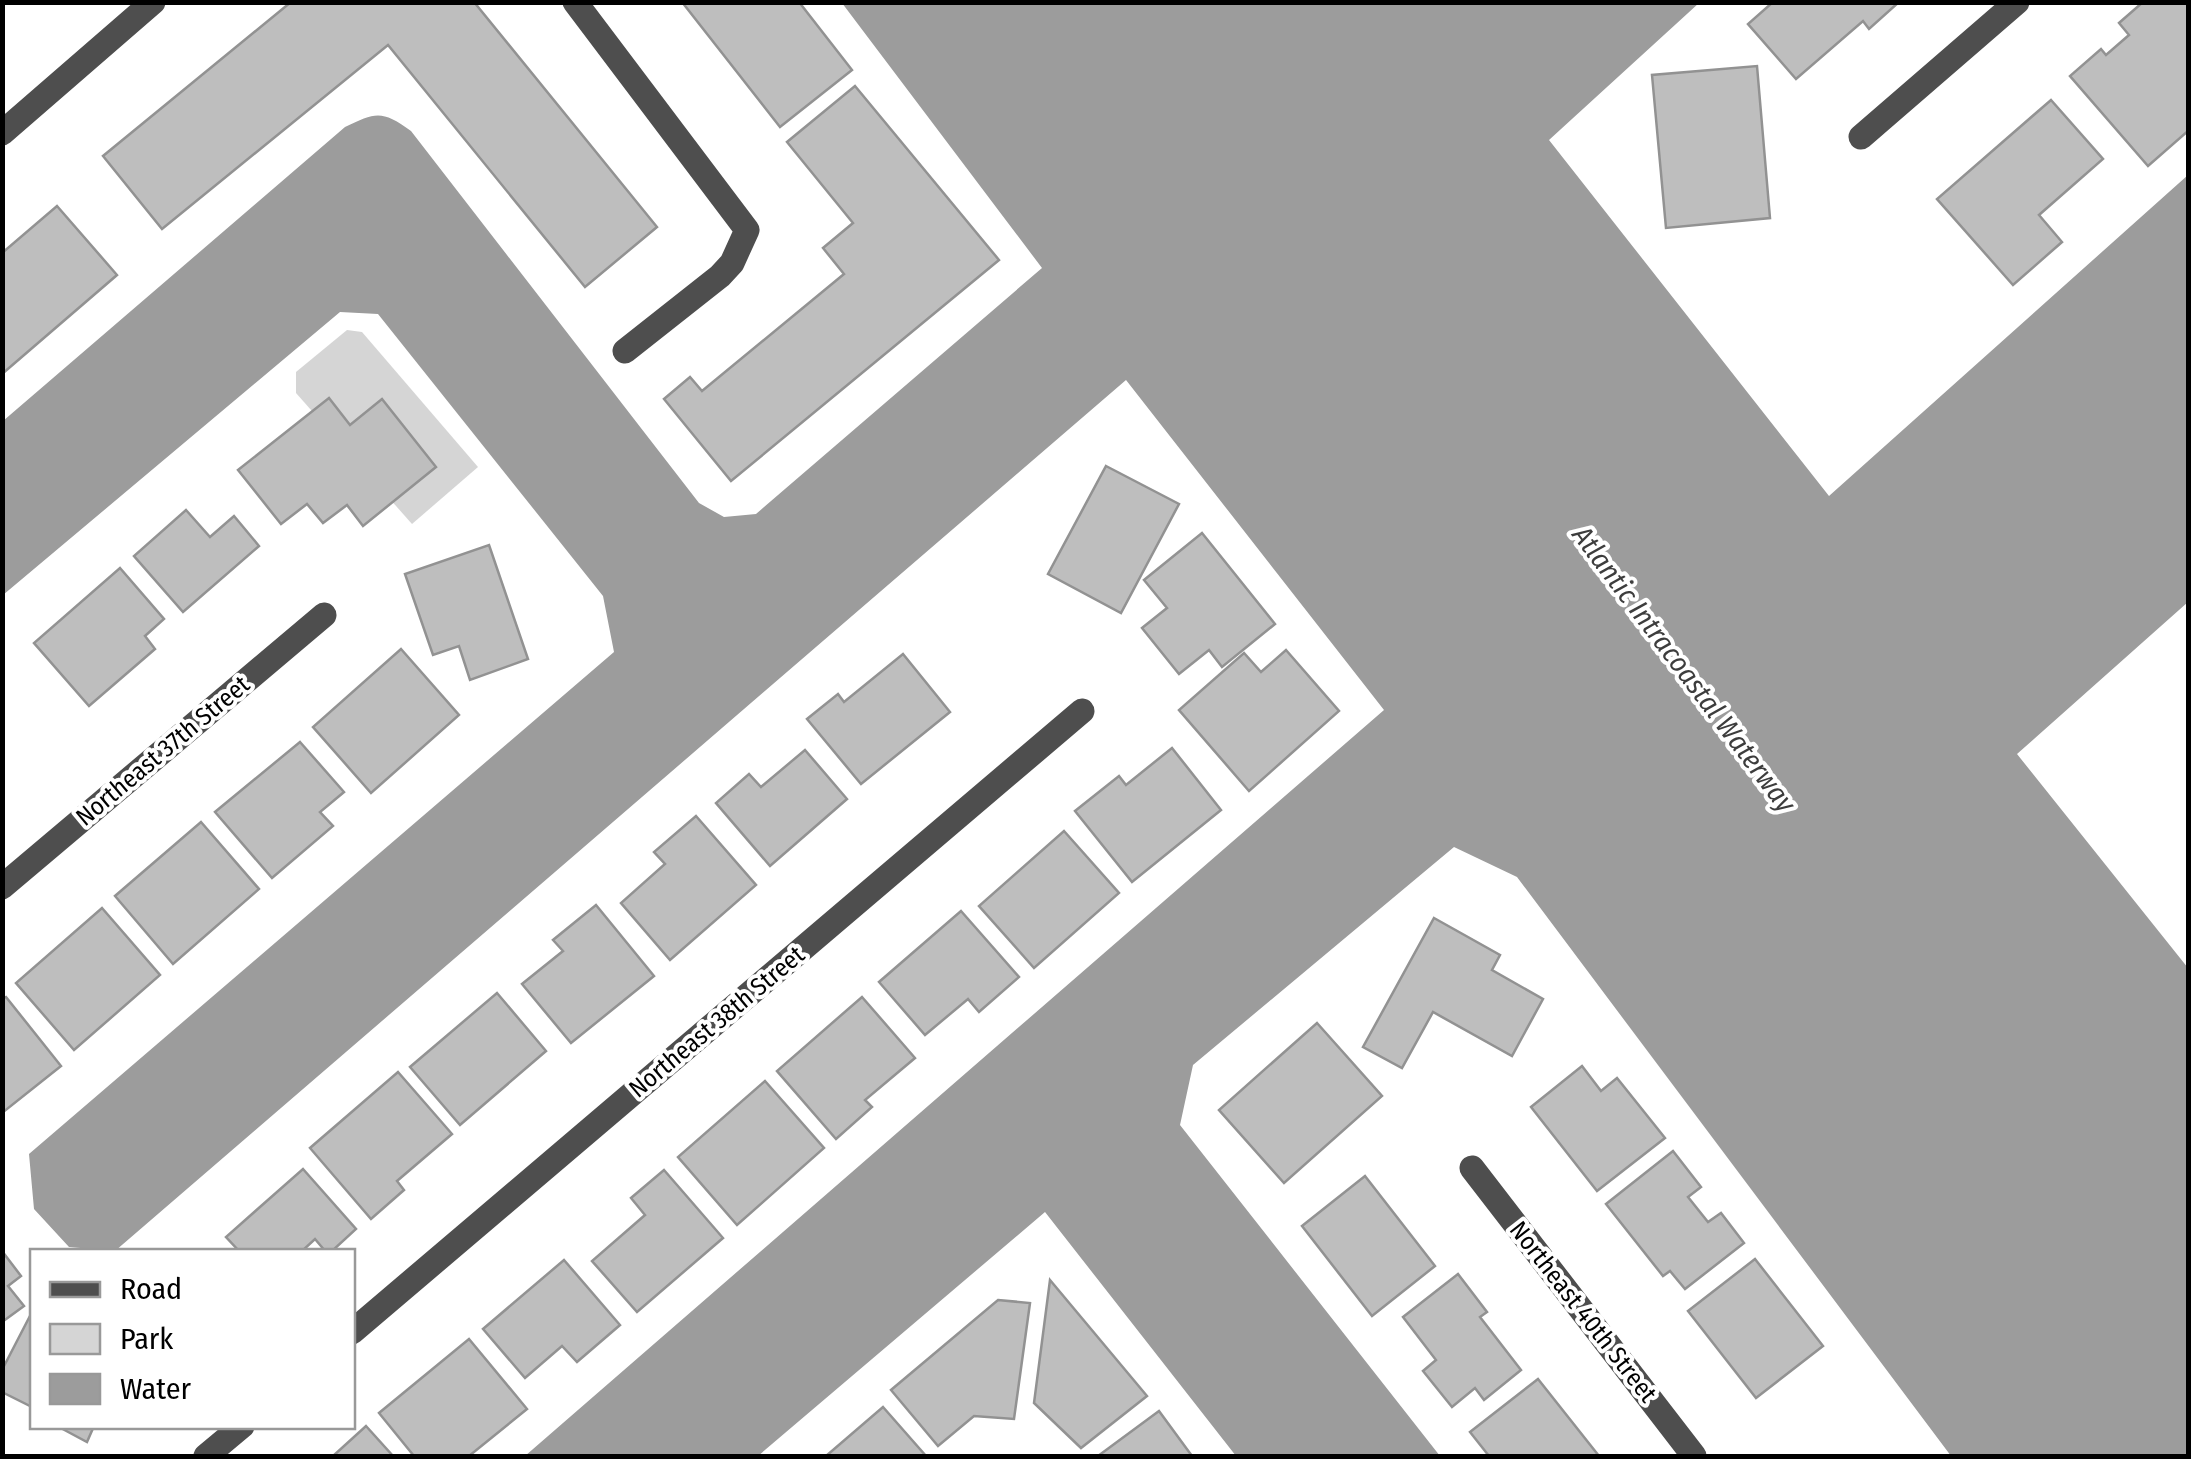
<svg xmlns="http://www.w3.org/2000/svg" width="2191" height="1459" viewBox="0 0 2191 1459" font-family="'Fira Sans Condensed',sans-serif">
	<rect width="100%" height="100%" fill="#fff"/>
	<polygon fill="#d5d5d5" points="347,330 362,332 478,467 412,524 296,393 296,372"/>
	<path fill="#9c9c9c" d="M842,3H1699L1549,140L1829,496L2188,175V602L2017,754L2188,968V1456H1951L1517,877L1454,847L1193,1065L1180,1125L1440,1456H1236L1045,1212L758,1456H525L1384,710L1126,380L115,1251L69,1247L34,1209L29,1154L614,652L603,596L378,314L340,312L3,595V421L345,127C376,112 382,110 411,131L699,503L724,517L756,514L1042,268Z"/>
	<g fill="#bebebe" stroke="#929292" stroke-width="2.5">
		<polygon points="291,2 474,2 657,227 585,287 388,45 162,229 103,156"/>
		<polygon points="682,2 799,2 852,70 780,127"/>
		<polygon points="1773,2 1899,2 1869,29 1863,21 1796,79 1748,24"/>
		<polygon points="2143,2 2188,3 2188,131 2148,166 2070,76 2101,49 2106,55 2129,35 2119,23"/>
		<polygon points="1757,66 1770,218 1666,228 1652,75"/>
		<polygon points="855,86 999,260 731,481 664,399 690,377 702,391 844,274 823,248 853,223 787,142"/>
		<polygon points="2051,100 2103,159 2039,215 2062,242 2013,285 1937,199"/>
		<polygon points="57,206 117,275 2,374 2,253"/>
		<polygon points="329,398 350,425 382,399 436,467 363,526 347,505 323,523 307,504 281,524 238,470"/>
		<polygon points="1106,466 1179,504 1121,613 1048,574"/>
		<polygon points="186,510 210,537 234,516 259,546 183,612 134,556"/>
		<polygon points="1202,533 1275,624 1222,667 1209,650 1179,674 1142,628 1167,608 1144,580"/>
		<polygon points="489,545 528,659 470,680 459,646 433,655 405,574"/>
		<polygon points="120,568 164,619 145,636 155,649 89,706 34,643"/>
		<polygon points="401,649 459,715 371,793 313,727"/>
		<polygon points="1286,650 1339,711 1249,791 1179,710 1244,653 1261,672"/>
		<polygon points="903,654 950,712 861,784 807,719 838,694 844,702"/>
		<polygon points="300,742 344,792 320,812 333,826 272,878 215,812"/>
		<polygon points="1172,748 1221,810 1132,882 1075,811 1119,776 1126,785"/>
		<polygon points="805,750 847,799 770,866 716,803 749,774 761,787"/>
		<polygon points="696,816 756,885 670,960 621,903 665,864 654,852"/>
		<polygon points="201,822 259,889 173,964 115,896"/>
		<polygon points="1064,831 1119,893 1034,968 979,906"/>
		<polygon points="596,905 654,976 571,1043 522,984 563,951 553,940"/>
		<polygon points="102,908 160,975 74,1050 16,983"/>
		<polygon points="961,911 1019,977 979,1012 968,999 925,1035 879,982"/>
		<polygon points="1434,918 1500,955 1492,970 1543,999 1512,1056 1433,1012 1402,1068 1363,1047"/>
		<polygon points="497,993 546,1051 460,1125 410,1067"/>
		<polygon points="6,997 61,1066 2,1113 2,999"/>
		<polygon points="862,997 915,1058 865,1100 872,1107 836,1139 777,1071"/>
		<polygon points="1317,1023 1382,1096 1284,1183 1219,1110"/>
		<polygon points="1582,1066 1601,1091 1617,1078 1665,1138 1597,1191 1531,1107"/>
		<polygon points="398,1072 452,1134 397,1181 404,1190 371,1219 310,1148"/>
		<polygon points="765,1081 824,1148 737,1225 678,1157"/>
		<polygon points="1673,1151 1701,1187 1688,1197 1708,1222 1721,1213 1744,1243 1685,1289 1670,1271 1663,1276 1606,1204"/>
		<polygon points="303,1169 356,1229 331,1252 326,1252 315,1239 301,1252 240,1252 226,1237"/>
		<polygon points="664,1170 723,1238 637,1312 592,1261 645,1215 631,1198"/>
		<polygon points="1365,1176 1435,1266 1372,1316 1302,1226"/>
		<polygon points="2,1251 21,1276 8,1286 24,1306 2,1322"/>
		<polygon points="1755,1259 1823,1346 1756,1398 1688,1311"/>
		<polygon points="564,1260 620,1325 577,1362 562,1346 525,1378 483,1329"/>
		<polygon points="1458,1274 1487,1312 1480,1317 1521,1370 1484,1400 1475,1388 1452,1407 1423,1371 1436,1360 1403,1317"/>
		<polygon points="1050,1280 1147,1396 1081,1448 1034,1403"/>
		<polygon points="998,1300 1030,1303 1014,1419 974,1416 938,1446 891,1390"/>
		<polygon points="32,1312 32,1407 2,1392 2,1370"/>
		<polygon points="469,1339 527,1409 469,1456 414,1456 379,1413"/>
		<polygon points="1538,1379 1599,1456 1489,1456 1470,1432"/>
		<polygon points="883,1407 926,1456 826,1456"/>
		<polygon points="1159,1411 1192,1456 1098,1456"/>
		<polygon points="57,1426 94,1426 87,1442"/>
		<polygon points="366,1426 393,1456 333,1456"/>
	</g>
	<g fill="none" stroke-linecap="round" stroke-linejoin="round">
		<g stroke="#4e4e4e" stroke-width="25">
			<polyline points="575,2 747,230 732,263 720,276 625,351"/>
			<polyline points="2,133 153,2"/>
			<polyline points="1861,137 2017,2"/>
			<polyline points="2,887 324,615"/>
			<polyline points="1472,1168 1694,1456"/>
			<polyline points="352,1332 1082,711"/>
			<polyline points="206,1456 242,1426"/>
		</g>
	</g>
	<g text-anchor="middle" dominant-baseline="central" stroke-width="8" stroke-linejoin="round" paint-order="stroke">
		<g font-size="25" fill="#000" stroke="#fff">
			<text transform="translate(163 751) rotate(-40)">Northeast 37th Street</text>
			<text transform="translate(717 1022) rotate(-40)">Northeast 38th Street</text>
			<text transform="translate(1583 1312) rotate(52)">Northeast 40th Street</text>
		</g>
		<g font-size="28" font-style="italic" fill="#3d3d3d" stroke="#fff">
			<text transform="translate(1684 669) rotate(53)">Atlantic Intracoastal Waterway</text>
		</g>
	</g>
	<rect width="2191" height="1459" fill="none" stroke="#000000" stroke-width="10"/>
	<rect x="30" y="1249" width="325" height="180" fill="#ffffff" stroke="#999999" stroke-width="2.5"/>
	<rect x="50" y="1282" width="50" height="15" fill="#4e4e4e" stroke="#999999" stroke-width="2.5"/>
	<text x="120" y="1299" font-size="30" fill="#000000">Road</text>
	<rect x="50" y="1324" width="50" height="30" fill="#d5d5d5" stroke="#999999" stroke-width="2.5"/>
	<text x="120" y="1349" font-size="30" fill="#000000">Park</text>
	<rect x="50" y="1374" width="50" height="30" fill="#9c9c9c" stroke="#999999" stroke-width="2.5"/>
	<text x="120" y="1399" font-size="30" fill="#000000">Water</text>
</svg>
